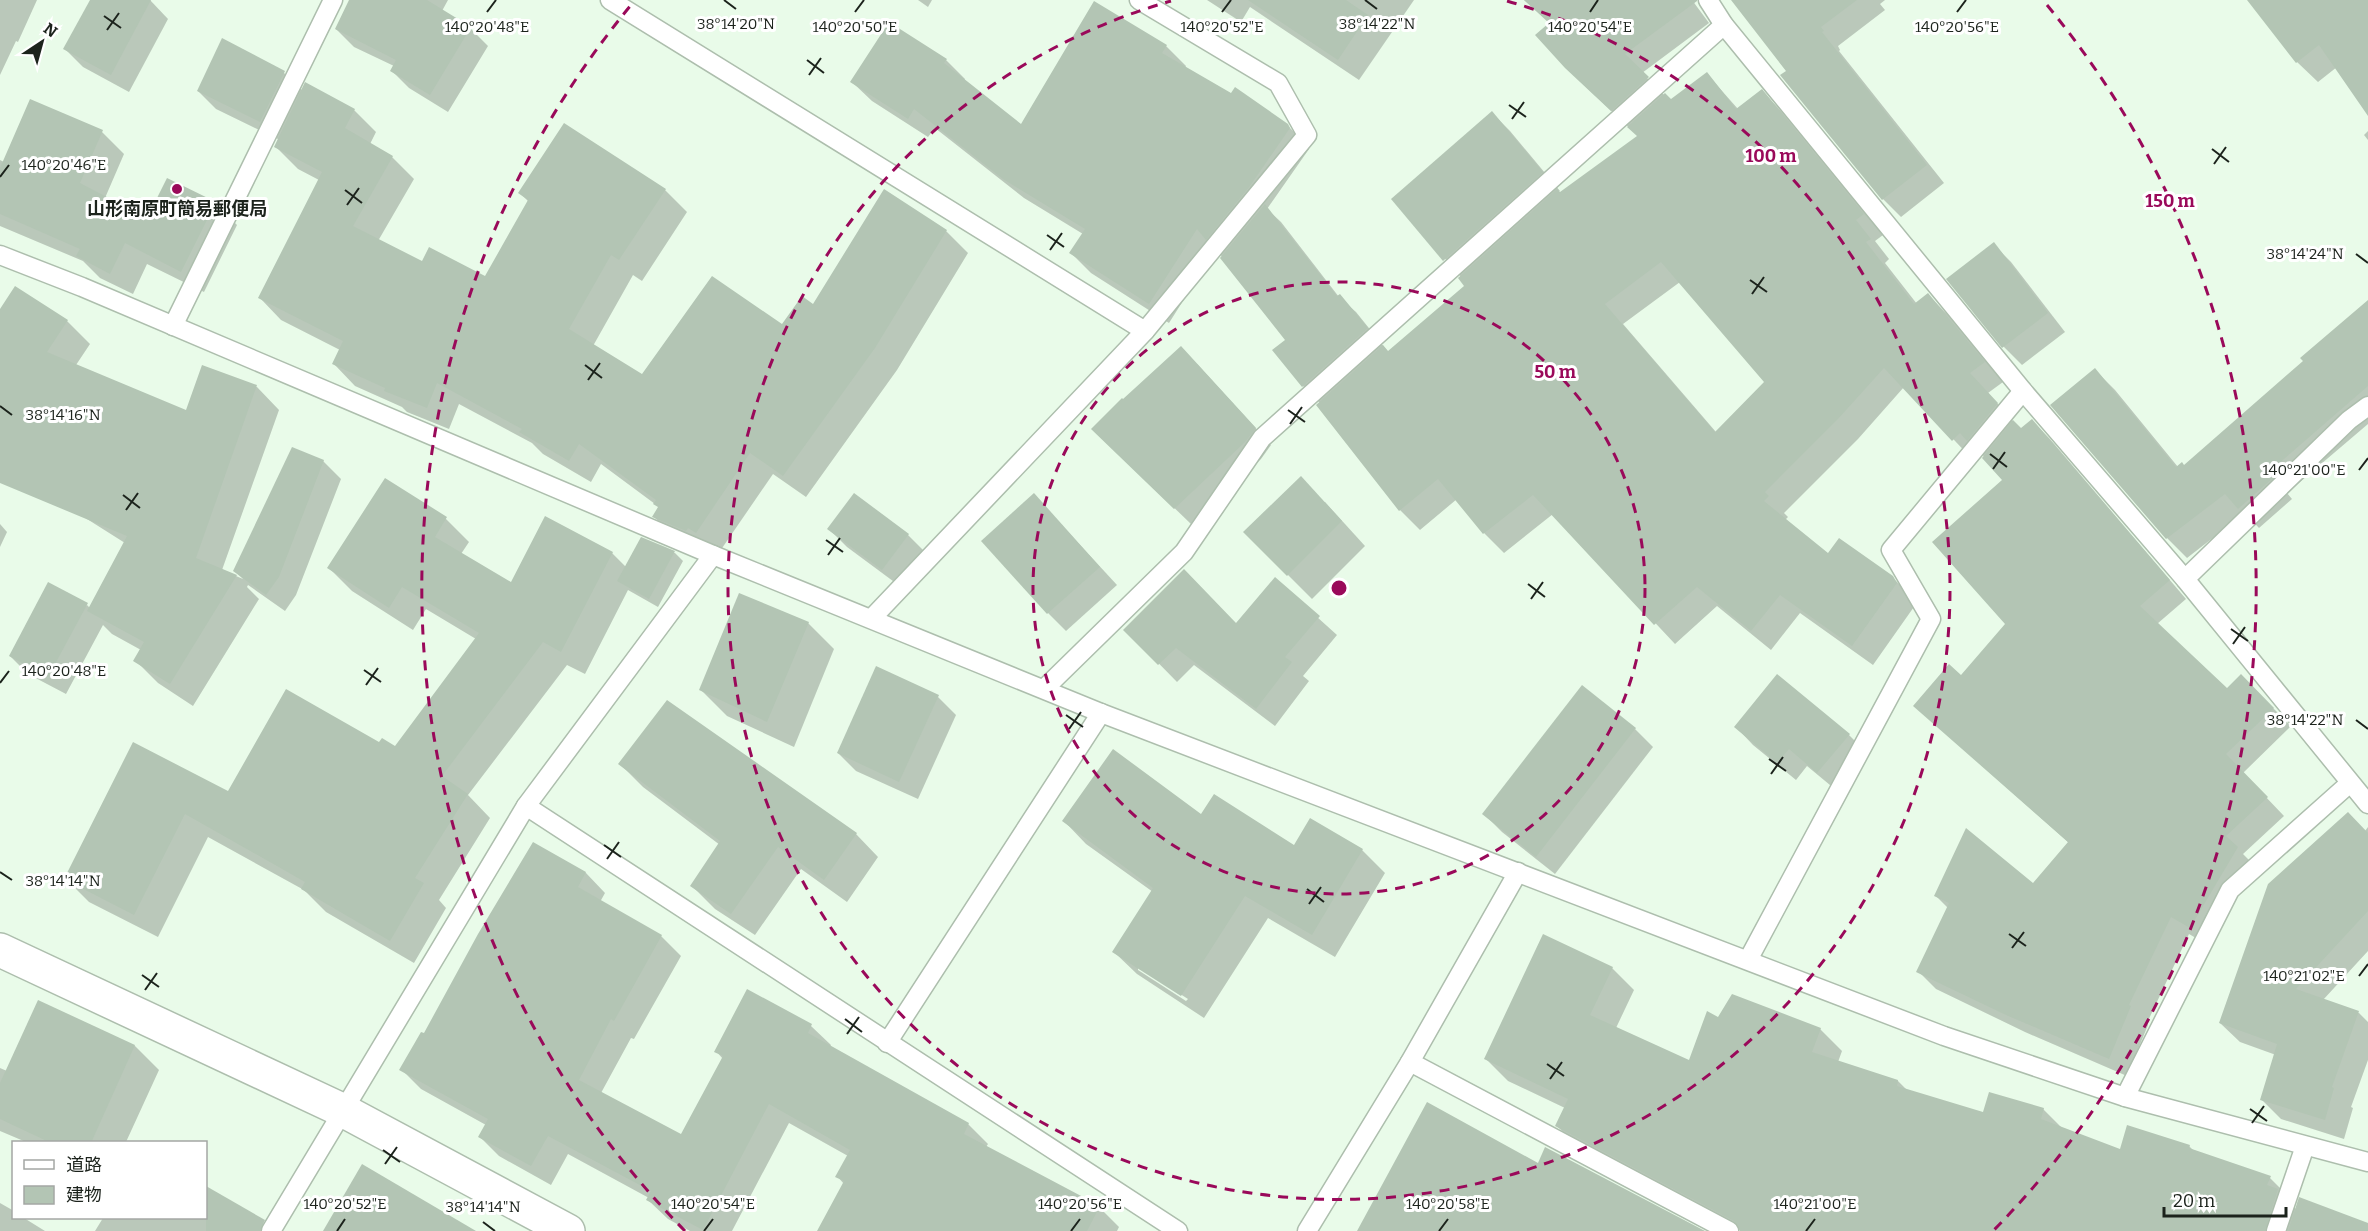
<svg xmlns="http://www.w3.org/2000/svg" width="2368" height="1231" viewBox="0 0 2368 1231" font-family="Bitter,'Noto Sans JP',serif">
	<rect width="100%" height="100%" fill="#e9fbe9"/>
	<g fill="#0003" fill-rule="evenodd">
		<polygon points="0,0 37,0 18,42 16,41 0,75"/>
		<polygon points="91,0 150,0 168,19 129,92 83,67 65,49"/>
		<polygon points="351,0 448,0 442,11 470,28 488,46 448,112 409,88 391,70 394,66 354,47 336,29"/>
		<polygon points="918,0 932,0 928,7"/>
		<polygon points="1207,0 1414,0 1359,80 1250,7 1241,22"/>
		<path d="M1524,0H1692L1709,23L1642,73L1670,101L1707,74L1738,109L1762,91L1781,111L1883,235L1875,241L1889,259L1885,263L1917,304L1928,295L1948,315L2003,382L1988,393L2021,430L2032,421L2050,439L2186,599L2157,624L2227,690L2241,676L2291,726L2243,773L2284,816L2243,854L2255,866L2208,945L2189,934L2147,1023L2148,1025L2127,1076L2025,1032L1936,989L1918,971L1948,908L1936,896L2033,885L2069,843L1915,706L1962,677L2007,624L2005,480L1980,452L1973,460L1904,387L1858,439L1784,513L1788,517L1785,520L1828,555L1892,577L1913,598L1916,604L1873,665L1800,613L1771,650L1717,606L1675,644L1553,514L1504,553L1484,533L1457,499L1420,530L1400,510L1320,403L1303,386L1274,350L1287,340L1216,249L1169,323L1091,273L1071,253L1083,234L1024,198L935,128L928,137L872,101L852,82L946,60L965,79L964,81L1021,126L1094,3L1166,46L1186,66L1185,68L1287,125L1307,145L1309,149L1267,209L1281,222L1339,297L1356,312L1389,353L1467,286L1461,277L1393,199L1492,113L1510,131L1560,191L1558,192L1560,194L1639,137L1585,86L1551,24ZM1680,282L1766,382L1716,432L1623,324Z"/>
		<polygon points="1733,0 1885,0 1880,4 1885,10 1838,46 1840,50 1839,51 1944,183 1901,217 1883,199"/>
		<polygon points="2249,0 2368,0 2368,113 2337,67 2318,82 2297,62"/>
		<polygon points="223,40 284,73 303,91 354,110 376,132 370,144 392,157 414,179 378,241 422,263 486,278 529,202 520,193 665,190 687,212 642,281 633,275 593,346 643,376 782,326 814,306 946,231 968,253 897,370 806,497 773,474 718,554 676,538 654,517 659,507 655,504 601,464 591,482 543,454 532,443 459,404 449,429 407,412 402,407 355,386 334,364 340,350 281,320 260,298 319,180 298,169 276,147 280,140 216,109 198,91"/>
		<polygon points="2368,131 2368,140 2364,135"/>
		<polygon points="102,132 124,154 105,198 148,220 215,203 237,225 204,292 147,264 133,294 100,278 83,261 0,226 0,160 4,162"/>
		<polygon points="1993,244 2011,262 2065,332 2022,365 2004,347 1948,279"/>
		<polygon points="2368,302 2368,424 2287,493 2292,499 2259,528 2245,513 2187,558 2167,538 2052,405 2095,370 2115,390 2178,467 2184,467 2305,362"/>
		<polygon points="0,312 67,321 90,344 76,365 187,412 203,367 257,387 279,410 222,570 243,579 235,571 323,461 341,479 296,595 285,611 248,585 247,587 259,599 193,706 158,683 135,660 141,650 112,634 103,625 66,694 28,674 10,656 87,605 90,608 125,543 0,464"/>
		<polygon points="1197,364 1271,445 1261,459 1191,524 1109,445"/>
		<polygon points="386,480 446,519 469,542 461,554 511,584 612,553 626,567 642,539 675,553 683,561 658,607 628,590 585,674 567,665 468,795 490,818 439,900 446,908 414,963 326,912 304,890 208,837 158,937 89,902 66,879 134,744 229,793 380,744 395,748 476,639 426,609 413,630 352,591 329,568"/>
		<polygon points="1034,495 1117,585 1066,631 1048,613"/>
		<polygon points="1325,502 1365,546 1312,599 1245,532"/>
		<polygon points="0,524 7,532 0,547"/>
		<polygon points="829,529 908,535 926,553 901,587 847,547"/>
		<polygon points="1275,579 1337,635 1303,676 1309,681 1275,726 1194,665 1177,682 1126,630 1237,625"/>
		<polygon points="808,623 834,649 794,747 727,716 701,690"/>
		<polygon points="938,697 956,715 918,799 856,771 838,753"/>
		<polygon points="1736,727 1849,735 1867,753 1836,790 1807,766 1796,780 1753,745"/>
		<polygon points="1635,729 1653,747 1555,874 1502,832 1484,814"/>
		<polygon points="620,764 856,834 878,857 847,902 801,869 755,935 715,909 692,886 720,845 643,787"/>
		<path d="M1202,816L1295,847L1362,850L1385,873L1335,957L1268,918L1204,1018L1137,974L1114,952L1153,892L1086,844L1064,821ZM1138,967L1188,999L1186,1001L1138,970Z"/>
		<polygon points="2368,827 2368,951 2323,1000 2359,1013 2368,1022 2368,1060 2351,1107 2353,1108 2344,1139 2281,1119 2262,1100 2276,1055 2240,1042 2220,1023"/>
		<polygon points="534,844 586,873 605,893 600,902 661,936 681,956 634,1039 631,1038 601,1093 681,1136 723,1059 716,1051 748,991 811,1026 831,1045 830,1047 968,1124 988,1144 986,1147 1099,1207 1119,1227 1117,1231 818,1231 844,1184 837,1176 848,1156 789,1123 732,1231 690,1231 668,1219 648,1200 649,1198 568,1154 551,1185 499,1156 479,1136 486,1125 421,1089 401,1069 424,1035"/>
		<polygon points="1612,968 1634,990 1616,1028 1689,1062 1719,1019 1820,1029 1842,1051 1838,1062 1898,1081 1907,1090 1984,1114 2043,1109 2064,1130 2121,1151 2189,1146 2195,1152 2270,1178 2292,1200 2291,1204 2297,1210 2368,1225 2368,1231 1757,1231 1741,1222 1736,1231 1579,1148 1557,1126 1565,1108 1508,1081 1486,1059"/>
		<polygon points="39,1002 135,1046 159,1070 126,1142 26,1142 0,1131 0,1068 7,1071"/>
		<polygon points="206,1188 247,1211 266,1231 95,1231 103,1218 206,1218"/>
		<polygon points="0,1203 14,1211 14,1218 24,1218 45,1231 0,1231"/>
	</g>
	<g fill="#b3c5b4" fill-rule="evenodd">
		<polygon points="90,0 151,0 111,75 63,49"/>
		<polygon points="349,0 427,0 471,27 430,95 390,71 396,60 335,29"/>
		<polygon points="1248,0 1346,0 1368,15 1338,60"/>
		<polygon points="1524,0 1697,0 1697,1 1625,54 1649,77 1611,111 1565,68 1535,35 1549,23"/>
		<polygon points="1731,0 1857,0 1821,27 1824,31 1822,32 1927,165 1882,200 1780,75 1786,71"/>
		<polygon points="2247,0 2368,0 2368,116 2319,45 2296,63"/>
		<polygon points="1094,1 1167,45 1162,53 1231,93 1235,87 1288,124 1290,128 1250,186 1206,240 1197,229 1149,304 1069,253 1085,229 1003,179 914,109 908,119 850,82 889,22 947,59 944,63 1021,124"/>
		<polygon points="222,38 285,71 260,122 197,91"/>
		<path d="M1707,72L1736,109L1762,89L1864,214L1856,220L1871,239L1866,242L1914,304L1928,293L1985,362L1970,373L1998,403L1967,441L1960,433L1952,441L1884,368L1838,419L1765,492L1769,496L1764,501L1828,553L1839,538L1893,576L1897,583L1852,646L1780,595L1751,631L1697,587L1654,625L1533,495L1483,534L1438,479L1399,511L1316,405L1383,345L1388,351L1464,286L1458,278L1557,189L1560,192L1637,136L1627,127L1665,93L1671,99ZM1661,262L1764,382L1715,432L1605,304Z"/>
		<polygon points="305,82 355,109 345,128 393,156 353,226 422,261 429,247 485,276 528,200 518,193 564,123 666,189 619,260 611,255 569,329 642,374 712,276 782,324 802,296 813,304 884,189 947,230 875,348 783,476 750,453 696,533 688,528 686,531 652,517 658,507 653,504 656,500 579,444 569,461 519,432 522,429 437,383 427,408 384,391 385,388 332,364 343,341 258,298 322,172 274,147"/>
		<polygon points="30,99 103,130 80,183 147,218 167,178 216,202 181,272 125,243 110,274 76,256 80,249 0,214 0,168"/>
		<polygon points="1492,111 1543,172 1443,261 1391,199"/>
		<polygon points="1265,204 1337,296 1340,294 1368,328 1302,387 1272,350 1285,340 1220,258"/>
		<polygon points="1994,242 2048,313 2002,348 1946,279"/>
		<polygon points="15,286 68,320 47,352 186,410 202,365 257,385 196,558 237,575 170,684 133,661 144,642 87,611 127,536 0,483 0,309"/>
		<polygon points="2368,300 2368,386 2269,472 2273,478 2238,509 2225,494 2166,539 2050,405 2095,368 2176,467 2182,462 2184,465 2303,361 2300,358"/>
		<polygon points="1181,346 1256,428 1245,442 1174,509 1091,429 1122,398 1123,399"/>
		<polygon points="2032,419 2170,580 2140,606 2227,688 2241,674 2274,708 2226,754 2268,797 2226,836 2238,847 2190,928 2171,917 2129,1005 2131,1006 2109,1059 2006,1015 1916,972 1949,903 1934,896 1966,828 2033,883 2068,842 1913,706 1949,664 1961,675 2005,624 1932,542 2002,480 1982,458 2013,420 2021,428"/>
		<polygon points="292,447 324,460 279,577 266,595 233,571"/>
		<polygon points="1301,476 1342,521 1287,576 1243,532"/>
		<polygon points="385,478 447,517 435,537 511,582 545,516 613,552 561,652 543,642 442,776 468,794 415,878 424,883 390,941 301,889 305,882 185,814 134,915 64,879 133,742 228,791 286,689 379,742 382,738 395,746 479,633 402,587 389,608 327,568"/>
		<polygon points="854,493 909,534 882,570 827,529"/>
		<polygon points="1034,493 1100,567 1047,614 981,541"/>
		<polygon points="641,537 675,551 649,599 617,581"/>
		<polygon points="1184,569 1236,623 1275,577 1320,616 1285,657 1292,662 1256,709 1176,648 1158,665 1123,630"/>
		<polygon points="48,582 88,603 48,677 9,656"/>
		<polygon points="739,593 809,622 767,722 699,690"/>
		<polygon points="876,666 939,695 899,782 837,753"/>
		<polygon points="1777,674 1850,734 1817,773 1789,749 1777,763 1734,727"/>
		<polygon points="1582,685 1636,728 1536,857 1482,814"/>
		<polygon points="667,700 857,833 824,880 778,847 731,914 690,886 720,841 618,764"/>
		<polygon points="1113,749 1201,814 1214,794 1294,845 1310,818 1363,849 1312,935 1245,896 1181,996 1112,952 1153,888 1062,821"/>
		<polygon points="2348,812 2368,833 2368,911 2296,989 2359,1011 2332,1087 2334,1088 2325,1120 2260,1100 2277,1044 2219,1023 2268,884"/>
		<polygon points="533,842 586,872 578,887 662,935 614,1021 611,1019 579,1080 681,1134 723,1056 714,1052 747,989 812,1024 808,1033 969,1123 964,1134 1100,1206 1087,1231 817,1231 844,1181 835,1177 850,1150 769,1104 703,1230 646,1200 651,1191 548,1136 531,1166 478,1137 488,1119 399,1070 421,1032 424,1033 478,934"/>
		<polygon points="1543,934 1613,967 1590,1015 1689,1060 1707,1011 1718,1017 1732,994 1821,1028 1812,1052 1898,1080 1897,1086 1983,1112 1989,1092 2044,1108 2041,1119 2120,1149 2127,1125 2190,1145 2189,1148 2271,1176 2267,1185 2278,1189 2265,1231 1740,1231 1734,1221 1555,1126 1568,1099 1484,1059"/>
		<polygon points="38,1000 135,1045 91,1143 51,1143 0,1119 0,1083"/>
		<polygon points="1427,1102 1538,1163 1545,1147 1705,1231 1357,1231"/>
		<polygon points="362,1164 476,1231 323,1231"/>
		<polygon points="206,1186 265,1220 260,1231 206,1231"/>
		<polygon points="2299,1197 2368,1223 2368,1231 2288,1231"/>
	</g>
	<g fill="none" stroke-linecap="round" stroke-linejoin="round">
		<g stroke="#adbead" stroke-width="21">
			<g id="service">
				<polyline points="610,0 1145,331"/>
				<polyline points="1708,0 1724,25 2023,391 2185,579 2368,804"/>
				<polyline points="0,255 82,287 713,555 1101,713 1944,1036 2125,1097 2368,1162"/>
				<polyline points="173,326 333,0"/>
				<polyline points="2185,579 2349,420 2368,406"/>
				<polyline points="872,618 1145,331 1307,135 1278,83 1139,0"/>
				<polyline points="1044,689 1184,552 1262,438 1724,25"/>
				<polyline points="526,806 1178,1231"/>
				<polyline points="1748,960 1931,619 1891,550 2023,391"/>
				<polyline points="887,1043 1101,713"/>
				<polyline points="1410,1062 1729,1231"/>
				<polyline points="2125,1097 2230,890 2350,783"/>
				<polyline points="271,1231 526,806 713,555"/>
				<polyline points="1307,1231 1410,1062 1518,872"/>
				<polyline points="2276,1231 2305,1146"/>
			</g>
		</g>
		<g stroke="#adbead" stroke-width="36">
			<polyline id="minor" points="0,950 344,1111 568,1231"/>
		</g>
		<use href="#service" stroke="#fff" stroke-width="18"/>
		<use href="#minor" stroke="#fff" stroke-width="33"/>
	</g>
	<path fill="none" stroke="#1c231c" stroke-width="2" d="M724,0L736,9M1365,0L1377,9M487,12L496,0M855,12L864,0M1222,12L1231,0M1590,12L1598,0M1957,12L1966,0M104,16L121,28M107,30L119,13M807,60L824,73M809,75L821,58M1509,105L1526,117M1512,119L1524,102M2212,149L2229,162M2214,164L2226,147M0,177L9,165M345,190L362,203M347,205L359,188M1047,235L1064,247M1050,250L1062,233M2356,254L2368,263M1750,280L1767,292M1752,294L1764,277M585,365L602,378M588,380L600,363M0,406L12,415M1288,410L1305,422M1290,424L1302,407M1990,454L2007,467M1993,469L2005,452M2359,470L2368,458M123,495L140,508M126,510L138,493M826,540L843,552M828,555L840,538M1528,584L1545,597M1531,599L1543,582M2231,629L2248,641M2233,644L2245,627M364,670L381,682M0,683L9,671M366,685L378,668M1066,715L1083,727M2356,720L2368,729M1069,729L1081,712M1769,759L1786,771M1771,774L1783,757M604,845L621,857M607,859L619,842M0,872L12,880M1307,889L1324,902M1309,904L1321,887M2009,934L2026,946M2012,948L2024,932M142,975L159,987M2359,976L2368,964M145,990L157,973M845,1019L862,1032M847,1034L859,1017M1547,1064L1564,1076M1550,1079L1562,1062M2250,1109L2267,1121M2252,1123L2264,1106M383,1150L400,1162M385,1164L397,1147M483,1222L495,1231M337,1231L345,1219M704,1231L713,1219M1071,1231L1080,1219M1439,1231L1448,1219M1806,1231L1815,1219"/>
	<g fill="none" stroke="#9a095a" stroke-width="3" stroke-dasharray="10 8">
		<circle cx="1339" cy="588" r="306"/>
		<path d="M1507 1A611 611 0 1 1 1171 1"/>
		<path d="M685 1231A917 917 0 0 1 631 5M2047 5A917 917 0 0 1 1993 1231"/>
	</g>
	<circle fill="#9a095a" stroke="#fff" stroke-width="2" cx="177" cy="189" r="6"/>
	<g text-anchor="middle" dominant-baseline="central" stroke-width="6" stroke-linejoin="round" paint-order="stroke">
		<g font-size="18" font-weight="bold" fill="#1c231c" stroke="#fff">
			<text x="177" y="209">山形南原町簡易郵便局</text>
		</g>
	</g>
	<g font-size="15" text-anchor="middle" fill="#1c231c" stroke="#fff" stroke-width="6" stroke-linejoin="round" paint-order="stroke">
		<text x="1377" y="29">38°14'22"N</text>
		<text x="736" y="29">38°14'20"N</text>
		<text x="487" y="32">140°20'48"E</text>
		<text x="855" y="32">140°20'50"E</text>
		<text x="1222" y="32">140°20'52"E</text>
		<text x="1590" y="32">140°20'54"E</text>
		<text x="1957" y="32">140°20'56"E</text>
		<text x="64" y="170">140°20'46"E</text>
		<text x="2305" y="259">38°14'24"N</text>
		<text x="63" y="420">38°14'16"N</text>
		<text x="2304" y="475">140°21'00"E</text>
		<text x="64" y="676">140°20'48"E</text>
		<text x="2305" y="725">38°14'22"N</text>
		<text x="63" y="886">38°14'14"N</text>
		<text x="2304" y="981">140°21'02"E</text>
		<text x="345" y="1209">140°20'52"E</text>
		<text x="713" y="1209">140°20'54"E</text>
		<text x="1080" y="1209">140°20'56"E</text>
		<text x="1448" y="1209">140°20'58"E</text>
		<text x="1815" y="1209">140°21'00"E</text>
		<text x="483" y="1212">38°14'14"N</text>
	</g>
	<circle cx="1339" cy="588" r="9" fill="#9a095a" stroke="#fff" stroke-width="3"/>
	<g font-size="18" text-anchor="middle" font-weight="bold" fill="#9a095a" stroke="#fff" stroke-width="6" stroke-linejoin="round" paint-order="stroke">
		<text x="1771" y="162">100 m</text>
		<text x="2170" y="207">150 m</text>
		<text x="1555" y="378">50 m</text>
	</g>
	<rect x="12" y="1141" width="195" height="78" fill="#ffffff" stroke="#a4a7a4" stroke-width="1.5"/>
	<rect x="24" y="1160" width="30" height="9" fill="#ffffff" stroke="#a4a7a4" stroke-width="1.5"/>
	<text x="66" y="1171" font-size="18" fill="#1c231c">道路</text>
	<rect x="24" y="1186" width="30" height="18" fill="#b3c5b4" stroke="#a4a7a4" stroke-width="1.5"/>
	<text x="66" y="1201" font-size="18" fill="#1c231c">建物</text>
	<g transform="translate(42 42) rotate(36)" stroke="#ffffff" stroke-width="4.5" paint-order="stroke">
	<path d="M0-4.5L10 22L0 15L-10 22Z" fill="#1c231c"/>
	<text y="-9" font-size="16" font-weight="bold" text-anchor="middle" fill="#1c231c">N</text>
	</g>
	<path d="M2164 1207v9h122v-9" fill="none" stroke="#1c231c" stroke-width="3"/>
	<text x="2173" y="1207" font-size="18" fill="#1c231c" stroke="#ffffff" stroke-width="4.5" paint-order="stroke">20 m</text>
</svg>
